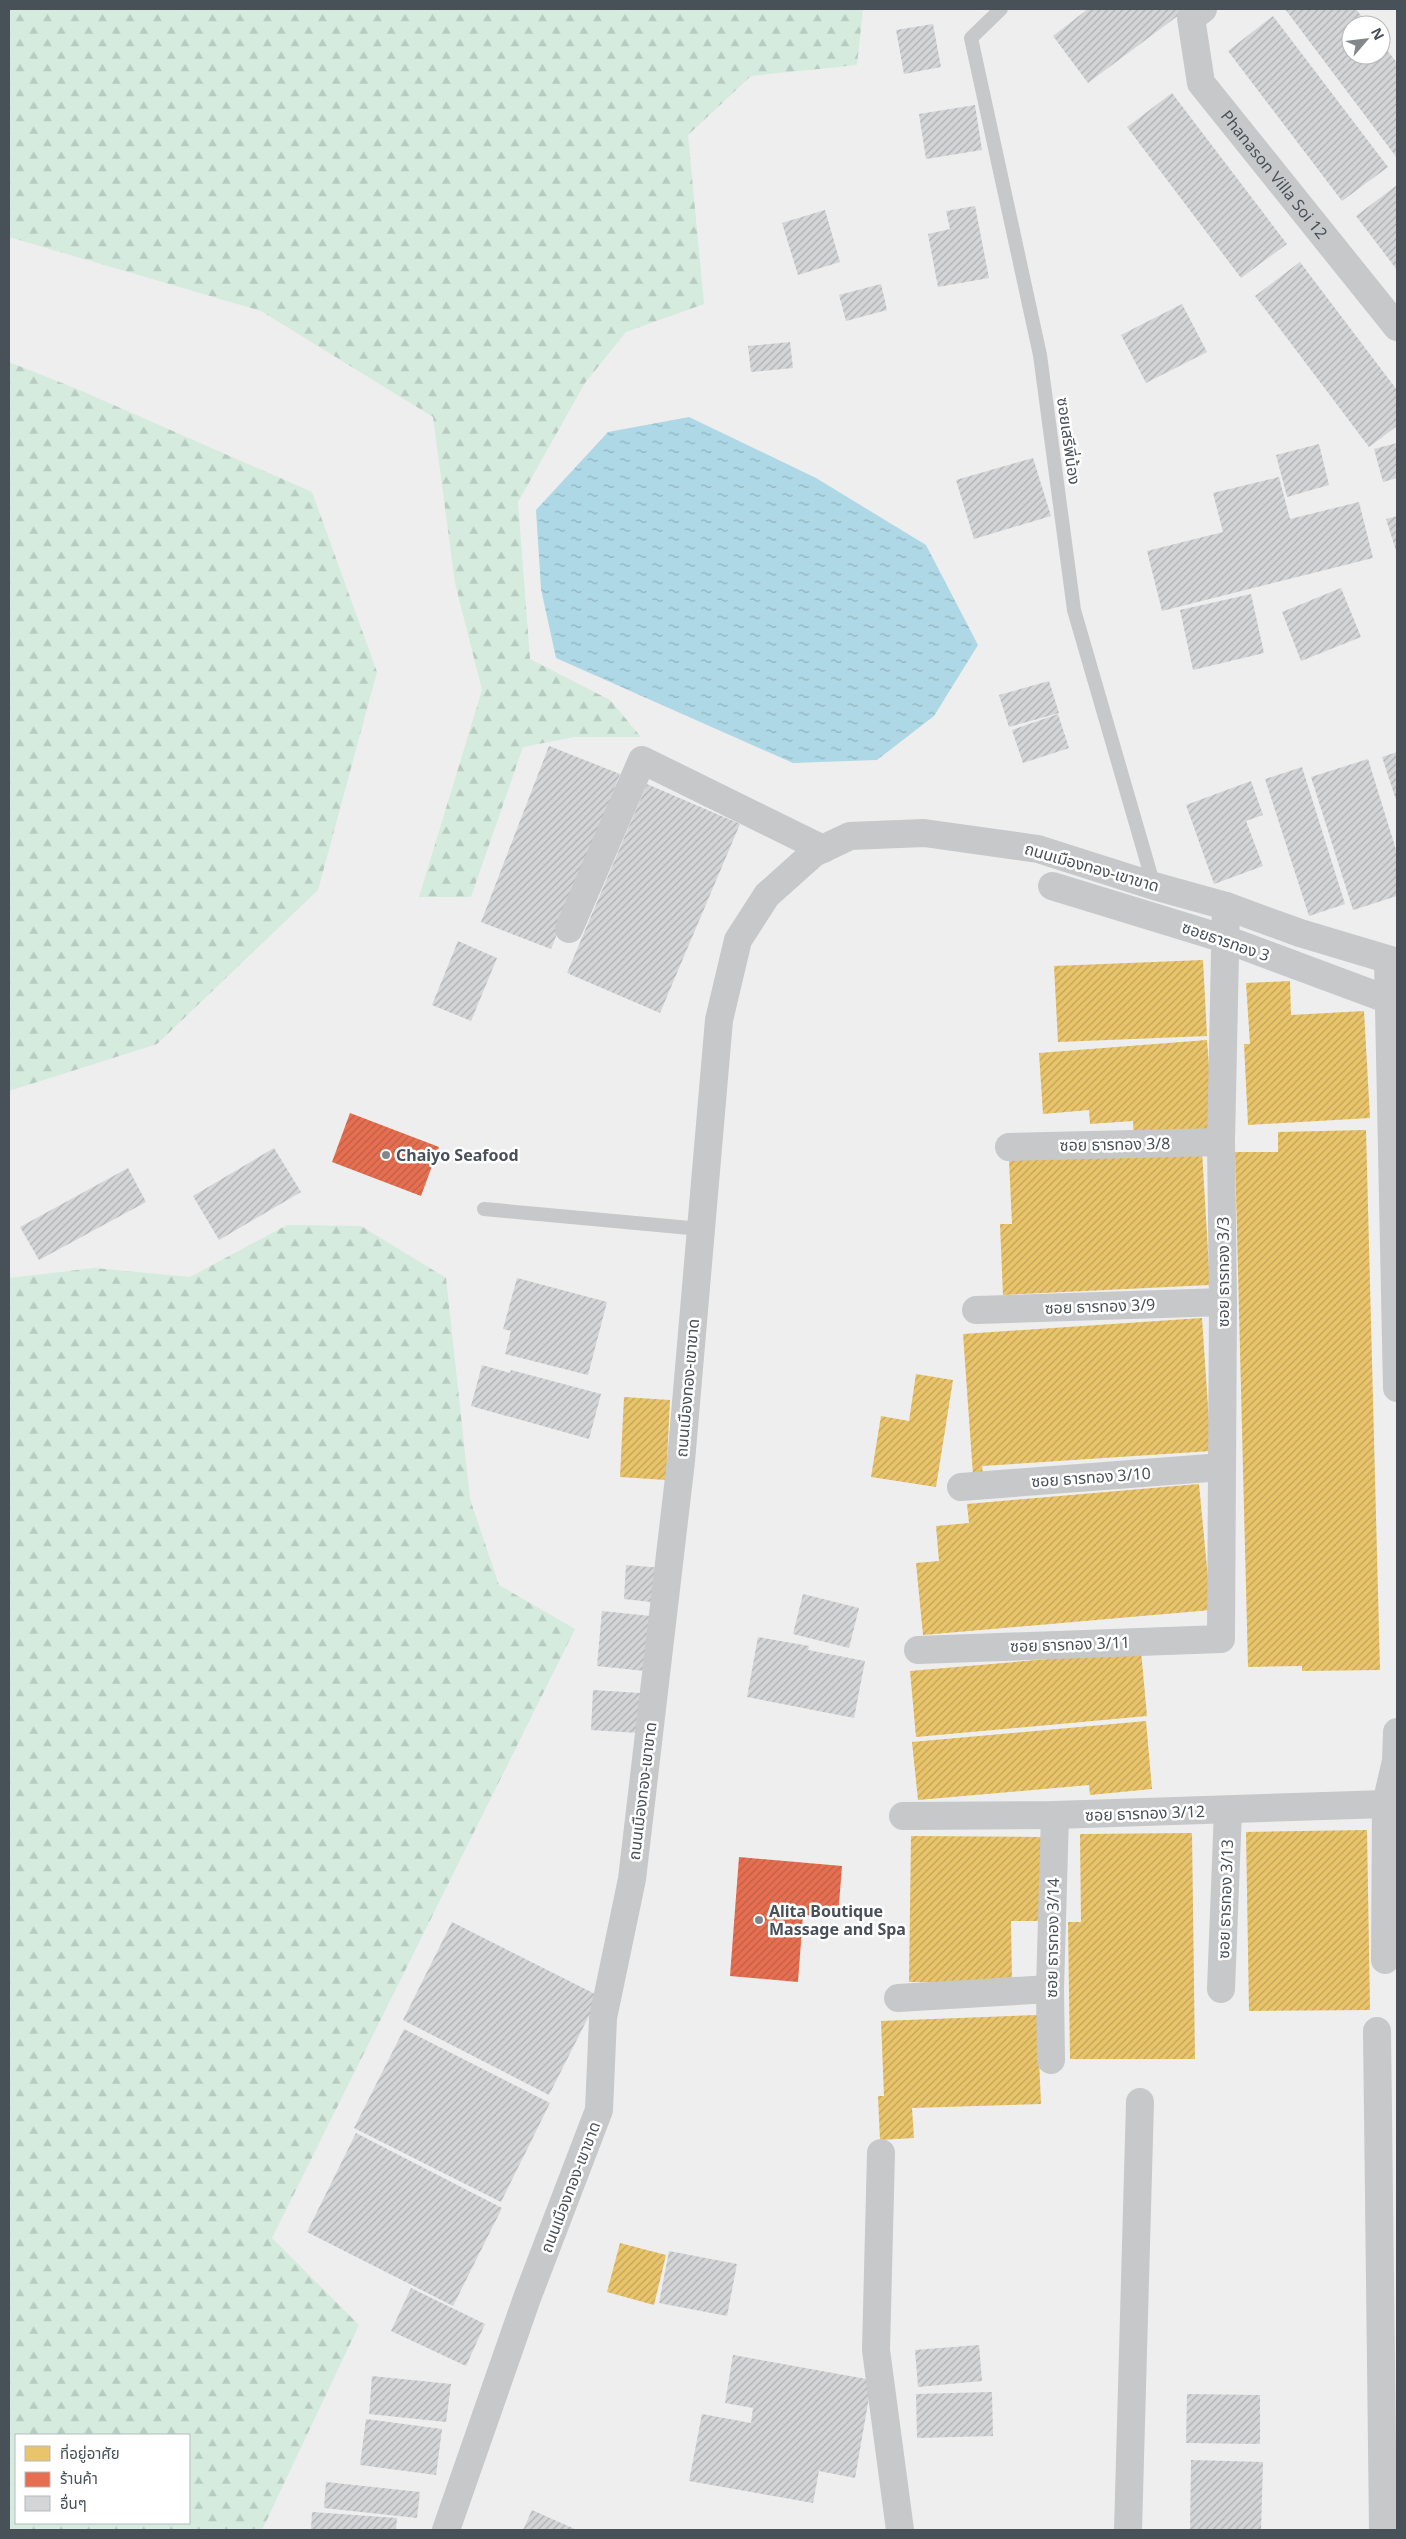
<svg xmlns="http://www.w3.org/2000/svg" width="1406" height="2539" viewBox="0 0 1406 2539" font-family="'Noto Sans','Noto Sans Thai',sans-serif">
	<defs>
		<pattern id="forest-firs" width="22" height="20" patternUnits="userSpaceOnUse" patternTransform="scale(1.25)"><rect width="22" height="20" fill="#d5ebde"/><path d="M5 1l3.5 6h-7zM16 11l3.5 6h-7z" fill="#b8cbc1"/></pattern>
		<pattern id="water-ripples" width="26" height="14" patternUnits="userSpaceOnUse" patternTransform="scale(1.25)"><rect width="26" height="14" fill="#aed8e5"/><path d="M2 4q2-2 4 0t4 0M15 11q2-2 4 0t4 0" fill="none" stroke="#90b2bc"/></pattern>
		<pattern id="homes-hatch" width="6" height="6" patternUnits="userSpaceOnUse" patternTransform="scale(1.25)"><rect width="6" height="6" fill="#e9c46a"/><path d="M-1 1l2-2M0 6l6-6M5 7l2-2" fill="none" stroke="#bfa25a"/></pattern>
		<pattern id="shops-hatch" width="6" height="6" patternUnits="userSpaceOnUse" patternTransform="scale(1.25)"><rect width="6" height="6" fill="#e76f51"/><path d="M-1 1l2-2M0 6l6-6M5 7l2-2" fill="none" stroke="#bd5e46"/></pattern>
		<pattern id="building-hatch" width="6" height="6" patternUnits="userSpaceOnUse" patternTransform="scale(1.25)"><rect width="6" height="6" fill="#d4d5d7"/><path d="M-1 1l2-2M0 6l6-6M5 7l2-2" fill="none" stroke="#aeafb1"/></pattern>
	</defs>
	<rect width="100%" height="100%" fill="#eee"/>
	<g fill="url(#forest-firs)" fill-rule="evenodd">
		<polygon points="9,9 863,9 857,65 751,76 688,135 704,304 626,332 585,383 518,502 530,659 610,700 641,737 574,737 523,747 471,897 419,897 482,690 455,583 433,417 261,311 9,237"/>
		<polygon points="9,362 77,389 312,492 377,672 318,890 157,1044 9,1091"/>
		<path d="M287,1225L361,1226L446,1278L470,1499L499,1585L575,1629L272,2238L359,2325L262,2530H9V1278L94,1268L190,1277ZM16,2435H189V2523H16Z"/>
	</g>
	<polygon fill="url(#water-ripples)" points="689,417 816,478 926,545 978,645 934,716 877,760 793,763 556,658 541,589 536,510 608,432"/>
	<g fill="url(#homes-hatch)">
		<polygon points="1203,960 1207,1036 1058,1042 1054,966"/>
		<polygon points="1290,981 1291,1015 1364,1011 1370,1118 1248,1125 1244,1044 1250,1044 1246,983"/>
		<polygon points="1207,1040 1214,1135 1134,1141 1133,1121 1090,1124 1089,1110 1043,1114 1039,1053"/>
		<polygon points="1366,1130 1380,1670 1302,1671 1302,1666 1248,1667 1235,1152 1278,1152 1278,1132"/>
		<polygon points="1202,1151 1210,1285 1003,1295 1000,1224 1012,1224 1009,1160"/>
		<polygon points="1202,1318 1211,1451 982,1466 983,1474 973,1475 963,1334"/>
		<polygon points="916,1374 953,1380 936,1487 871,1477 881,1416 909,1421"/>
		<polygon points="624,1397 670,1400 666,1480 620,1477"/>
		<polygon points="1199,1484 1211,1610 923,1635 916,1563 939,1561 936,1526 969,1523 967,1504"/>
		<polygon points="1141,1651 1147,1716 916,1737 910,1671"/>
		<polygon points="1146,1721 1152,1789 1090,1795 1089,1785 918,1800 912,1742"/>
		<polygon points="1367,1830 1370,2010 1249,2011 1246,1832"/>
		<polygon points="1192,1833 1195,2059 1070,2059 1068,1922 1081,1922 1080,1834"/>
		<polygon points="911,1836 1041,1837 1041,1921 1011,1921 1012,1983 909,1982"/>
		<polygon points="1037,2015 1041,2104 912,2108 914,2138 880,2140 878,2096 884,2096 881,2021"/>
		<polygon points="620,2243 666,2255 654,2305 607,2292"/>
	</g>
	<g fill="url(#shops-hatch)">
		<polygon points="350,1113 439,1147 421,1196 332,1162"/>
		<polygon points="739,1857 842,1866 838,1917 803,1915 798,1982 730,1976"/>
	</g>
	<g fill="url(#building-hatch)">
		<polygon points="1088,9 1187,9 1088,83 1053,36"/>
		<polygon points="1285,9 1356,9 1368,25 1351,25 1351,55 1381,55 1381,42 1397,63 1397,158"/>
		<polygon points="1273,16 1388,167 1342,201 1228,51"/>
		<polygon points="933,24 941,67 904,74 896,30"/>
		<polygon points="1172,93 1287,244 1241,278 1127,127"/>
		<polygon points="975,105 982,150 926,159 919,114"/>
		<polygon points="1397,185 1397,270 1356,216"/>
		<polygon points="975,206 989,278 938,287 928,234 950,229 946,211"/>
		<polygon points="825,210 840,262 798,275 782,223"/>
		<polygon points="1300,262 1397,390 1397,426 1369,447 1255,296"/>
		<polygon points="881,284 887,310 846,321 839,295"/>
		<polygon points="1182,304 1207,352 1146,383 1121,335"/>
		<polygon points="790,342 793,368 751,372 748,346"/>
		<polygon points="1397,443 1397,478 1383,482 1374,449"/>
		<polygon points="1319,444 1329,485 1287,497 1276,455"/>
		<polygon points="1033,458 1051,516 974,539 956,480"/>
		<polygon points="1279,477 1290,519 1359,502 1373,558 1162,611 1147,551 1223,532 1213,493"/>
		<polygon points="1397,516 1397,554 1386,519"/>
		<polygon points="1341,588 1361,637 1301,661 1282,612"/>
		<polygon points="1251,594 1264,653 1193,670 1180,610"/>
		<polygon points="1049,681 1059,713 1009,727 999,695"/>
		<polygon points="1058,714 1069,748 1023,763 1012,730"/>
		<polygon points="549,746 620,774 551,949 481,922"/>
		<polygon points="1397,752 1397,803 1382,757"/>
		<polygon points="1368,759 1397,853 1397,896 1353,910 1311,777"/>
		<polygon points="1302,767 1345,904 1309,916 1265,779"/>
		<polygon points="1251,781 1263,815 1246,821 1263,866 1214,884 1186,805"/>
		<polygon points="647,784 740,824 660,1013 567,973"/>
		<polygon points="458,941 497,958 471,1021 432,1005"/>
		<polygon points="274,1148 301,1192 219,1240 193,1196"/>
		<polygon points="128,1168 146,1202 39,1260 20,1227"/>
		<polygon points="517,1278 607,1302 588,1375 505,1354 511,1331 503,1329"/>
		<polygon points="482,1365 510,1373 511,1370 601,1394 589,1439 471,1406"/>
		<polygon points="626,1565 663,1568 660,1603 624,1599"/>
		<polygon points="803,1594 859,1608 849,1648 793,1634"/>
		<polygon points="602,1611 660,1617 654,1672 597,1666"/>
		<polygon points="758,1637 809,1646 808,1650 865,1661 854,1718 747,1697"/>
		<polygon points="593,1690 640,1693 638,1733 591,1730"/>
		<polygon points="452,1922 599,1996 549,2095 403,2020"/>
		<polygon points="404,2029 550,2103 501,2202 354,2128"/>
		<polygon points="356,2133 502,2208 453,2306 307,2232"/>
		<polygon points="669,2251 737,2264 727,2316 659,2303"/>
		<polygon points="411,2288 485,2324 466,2366 391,2331"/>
		<polygon points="979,2345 982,2381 918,2387 915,2350"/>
		<polygon points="733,2355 872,2380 855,2478 819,2471 813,2503 689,2481 702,2414 751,2423 753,2408 725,2403"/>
		<polygon points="372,2376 451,2384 446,2422 369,2414"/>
		<polygon points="992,2392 993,2436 917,2438 916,2394"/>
		<polygon points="1187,2394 1260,2395 1260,2444 1186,2443"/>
		<polygon points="366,2419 442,2429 436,2475 360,2465"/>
		<polygon points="1191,2460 1263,2462 1261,2530 1190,2530"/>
		<polygon points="326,2482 420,2492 417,2518 324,2508"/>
		<polygon points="532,2510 577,2530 523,2530"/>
		<polygon points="312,2512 397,2518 396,2530 311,2530"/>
	</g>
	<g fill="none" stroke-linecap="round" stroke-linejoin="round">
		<g stroke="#c6c8c9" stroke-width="14">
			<polyline points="1001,9 971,38 1040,355 1074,610 1154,886"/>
			<polyline points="484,1209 701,1229"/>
		</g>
		<g stroke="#c6c8c9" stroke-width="28">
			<path id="s1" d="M1203,9L1191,18L1201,83L1397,327"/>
			<polyline points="1052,886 1225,939 1397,1003"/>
			<polyline points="569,929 642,760 823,849"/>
			<polyline points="1388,960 1397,1388"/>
			<polyline points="1009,1147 1221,1142"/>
			<polyline points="976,1310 1223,1302"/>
			<polyline points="961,1487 1222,1467"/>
			<polyline points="918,1650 1221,1639 1223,1302 1221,1142 1226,906"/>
			<polyline points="903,1816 1055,1815 1386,1804"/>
			<polyline points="1385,1960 1386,1804 1396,1761 1397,1732"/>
			<polyline points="1221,1989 1228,1810"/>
			<polyline points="898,1998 1050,1989"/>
			<polyline points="1377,2031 1383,2530"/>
			<polyline points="1051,2060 1050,1989 1055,1815"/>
			<polyline points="881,2153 876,2350 900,2530"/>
			<polyline points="1128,2530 1140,2102"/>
		</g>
		<polyline stroke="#c6c8c9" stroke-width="28" points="446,2530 527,2298 599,2110 603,2018 632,1879 681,1461 719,1020 738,940 767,895 814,853 850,836 924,833 1038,849 1154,886 1226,906 1300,933 1397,962"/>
	</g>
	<g fill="#82878c" stroke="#fff" stroke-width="2">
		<circle cx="386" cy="1155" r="5"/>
		<circle cx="759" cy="1920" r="5"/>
	</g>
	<g text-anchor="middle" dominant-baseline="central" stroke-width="5" stroke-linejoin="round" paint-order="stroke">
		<g font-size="16" fill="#485058" stroke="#fff">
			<text stroke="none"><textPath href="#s1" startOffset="198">Phanason Villa Soi 12</textPath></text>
			<text transform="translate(1069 441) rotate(82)">ซอยเสรีพี่น้อง</text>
			<text transform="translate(1092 867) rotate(16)">ถนนเมืองทอง-เขาขาด</text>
			<text transform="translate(1226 941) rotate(19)">ซอยธารทอง 3</text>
			<text transform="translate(1115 1144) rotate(-1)">ซอย ธารทอง 3/8</text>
			<text transform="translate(1223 1272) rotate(-90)">ซอย ธารทอง 3/3</text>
			<text transform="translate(1100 1306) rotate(-2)">ซอย ธารทอง 3/9</text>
			<text transform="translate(687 1388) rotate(-85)">ถนนเมืองทอง-เขาขาด</text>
			<text transform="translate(1091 1477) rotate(-4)">ซอย ธารทอง 3/10</text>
			<text transform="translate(1070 1644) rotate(-2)">ซอย ธารทอง 3/11</text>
			<text transform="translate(642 1791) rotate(-83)">ถนนเมืองทอง-เขาขาด</text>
			<text transform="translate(1145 1813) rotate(-2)">ซอย ธารทอง 3/12</text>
			<text transform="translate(1225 1899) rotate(-88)">ซอย ธารทอง 3/13</text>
			<text transform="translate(1052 1938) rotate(-89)">ซอย ธารทอง 3/14</text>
			<text transform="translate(570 2187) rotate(-69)">ถนนเมืองทอง-เขาขาด</text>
		</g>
		<g font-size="16" font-weight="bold" fill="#485058" stroke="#fff" text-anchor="start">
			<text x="396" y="1155">Chaiyo Seafood</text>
			<text x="769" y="1911">Alita Boutique<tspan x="769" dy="18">Massage and Spa</tspan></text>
		</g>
	</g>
	<rect width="1406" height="2539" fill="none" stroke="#485058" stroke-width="20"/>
	<rect x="15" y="2434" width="175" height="90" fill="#ffffff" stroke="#b6b9bc"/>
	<rect x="25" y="2446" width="25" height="15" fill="#e9c46a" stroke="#b6b9bc"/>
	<text x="60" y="2459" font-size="15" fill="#485058">ที่อยู่อาศัย</text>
	<rect x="25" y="2472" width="25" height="15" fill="#e76f51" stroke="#b6b9bc"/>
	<text x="60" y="2484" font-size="15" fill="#485058">ร้านค้า</text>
	<rect x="25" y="2496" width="25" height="15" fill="#d4d5d7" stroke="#b6b9bc"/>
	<text x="60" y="2509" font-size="15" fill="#485058">อื่นๆ</text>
	<g transform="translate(1366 40) rotate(62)"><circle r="24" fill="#ffffff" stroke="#b6b9bc"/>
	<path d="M0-4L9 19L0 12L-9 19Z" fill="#82878c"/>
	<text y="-8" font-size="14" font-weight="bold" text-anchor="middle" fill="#485058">N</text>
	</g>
</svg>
